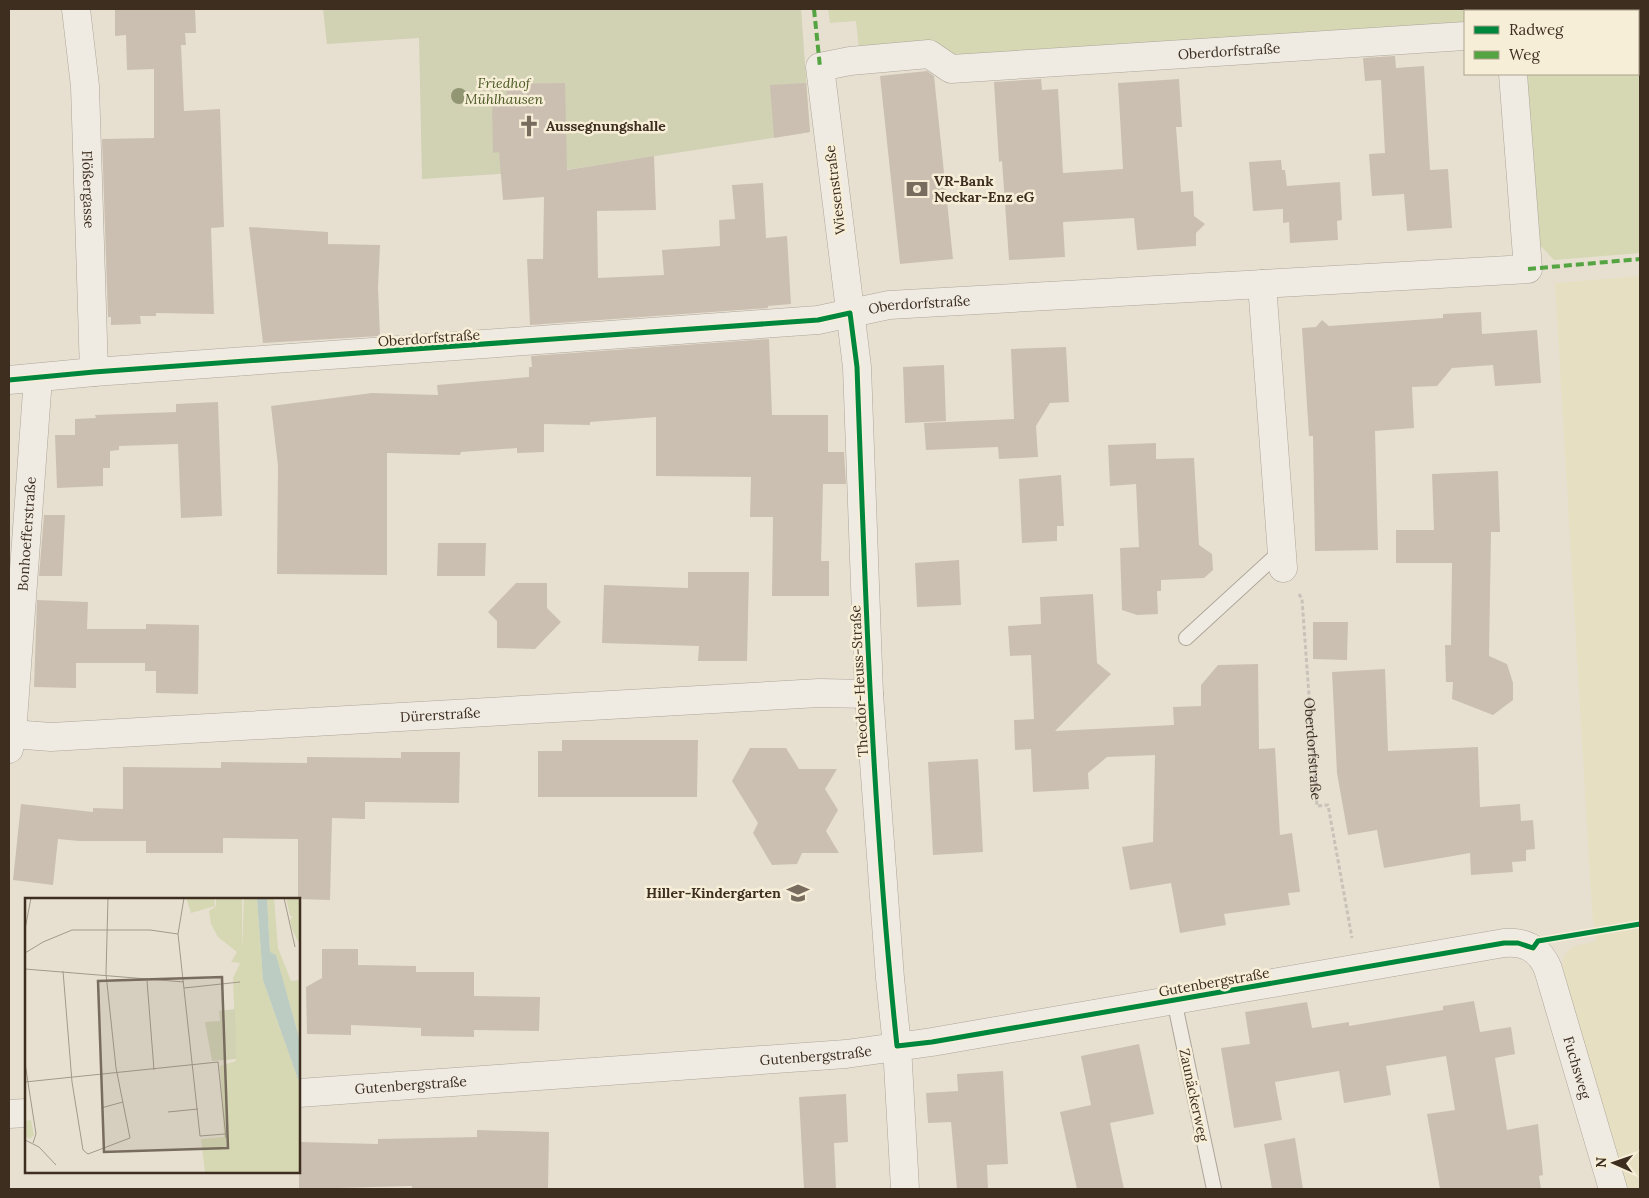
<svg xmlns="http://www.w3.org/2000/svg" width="1649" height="1198" viewBox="0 0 1649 1198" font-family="Lora,serif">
	<rect width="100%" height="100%" fill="#e7e0d1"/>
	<polygon fill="#e6dfc2" points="1640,276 1640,1189 1625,1189 1561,971 1564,956 1568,951 1575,946 1596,941 1592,911 1555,283"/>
	<polygon fill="#d6d7b3" points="828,9 1640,9 1640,253 1554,260 1536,241 1523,74 1638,74 1638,11 1465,11 1465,27 965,59 859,49 856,21 830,23"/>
	<polygon fill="#d1d1b3" points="323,9 801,9 810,132 572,169 422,179 419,38 327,44"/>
	<g fill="#cbbfb2">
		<polygon points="115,9 195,9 196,33 185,33 186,45 181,45 184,111 220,109 224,227 211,228 214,314 156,313 156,316 140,316 141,324 111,325 111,317 108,317 102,139 154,138 154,69 127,70 126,35 115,36"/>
		<polygon points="1395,56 1396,68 1424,66 1430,170 1448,169 1452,228 1407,231 1404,194 1372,196 1369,154 1385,153 1381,80 1365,81 1363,58"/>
		<polygon points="927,71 934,76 953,259 900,264 880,76"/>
		<polygon points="1041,79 1042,90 1058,89 1063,173 1123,169 1118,83 1179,79 1182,127 1176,127 1181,192 1193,191 1194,216 1205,224 1196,233 1196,246 1137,250 1134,218 1063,222 1065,257 1009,260 1002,161 999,162 994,82"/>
		<polygon points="565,83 567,170 654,156 656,210 597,211 598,278 664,275 662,250 720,246 719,220 735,219 732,185 763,183 766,238 787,236 791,304 768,306 768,308 530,325 527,259 543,259 544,197 503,200 499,152 493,153 492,102 507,101 506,84"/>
		<polygon points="806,83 810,132 774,138 770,85"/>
		<polygon points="1281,160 1282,170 1285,170 1287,186 1340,182 1342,220 1337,221 1338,240 1290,243 1289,222 1283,223 1283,209 1253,211 1249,162"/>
		<polygon points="249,227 328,232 328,244 380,245 378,288 380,336 263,343"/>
		<polygon points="1481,312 1482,334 1537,330 1541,383 1495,386 1493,365 1452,368 1437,386 1412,387 1414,428 1375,431 1378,550 1315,551 1313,436 1309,436 1302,328 1316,327 1322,320 1329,326 1443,318 1443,314"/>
		<polygon points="769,339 772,415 828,415 828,452 844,452 846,484 823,484 821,561 829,561 829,596 772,596 773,517 750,517 751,477 656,476 656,417 590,422 590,425 544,424 544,452 517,453 517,448 461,452 460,455 387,453 387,575 277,574 278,466 271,406 372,393 438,395 437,385 529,377 529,367 532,367 531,356"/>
		<polygon points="1066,347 1069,402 1050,403 1036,426 1038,457 999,459 998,447 926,450 924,423 1014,419 1011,349"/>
		<polygon points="944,365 946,421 905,423 903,367"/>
		<polygon points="218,402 222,516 181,518 178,444 119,446 119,450 110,451 110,468 103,468 103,486 57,488 55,435 75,435 75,419 96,418 95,415 176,412 176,404"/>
		<polygon points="1156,443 1156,459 1194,458 1199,545 1212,554 1213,570 1204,578 1161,580 1161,591 1157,591 1158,614 1137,615 1122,610 1120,548 1139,547 1136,484 1110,486 1108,445"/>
		<polygon points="1498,471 1500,532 1491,532 1489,656 1507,664 1513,683 1513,700 1493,715 1452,699 1453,682 1446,682 1445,645 1451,645 1452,563 1396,563 1396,530 1434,530 1432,474"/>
		<polygon points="1061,475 1064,526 1057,526 1057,541 1022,543 1019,479"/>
		<polygon points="44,515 65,515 62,576 39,576"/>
		<polygon points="438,543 486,543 485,576 437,576"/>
		<polygon points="959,560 961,605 917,607 915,563"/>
		<polygon points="688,572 749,572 747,661 698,661 699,646 602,643 604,585 688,588"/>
		<polygon points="516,583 547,583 547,608 561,622 535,649 497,648 497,621 488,612"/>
		<polygon points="1093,594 1097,663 1111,674 1055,731 1174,725 1173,707 1201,706 1201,685 1218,665 1258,664 1259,749 1275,748 1280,835 1292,833 1300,892 1288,893 1290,905 1224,914 1226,925 1180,933 1171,883 1130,890 1122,847 1153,842 1155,755 1107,757 1088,773 1089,789 1033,792 1031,749 1015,750 1014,720 1034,719 1031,655 1010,656 1008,626 1041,624 1040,597"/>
		<polygon points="37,600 88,602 87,629 146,629 146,624 199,625 198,694 156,693 156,671 145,671 145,663 76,663 76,688 34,687"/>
		<polygon points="1313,622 1348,622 1347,660 1313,659"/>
		<polygon points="1385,669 1388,751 1478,747 1480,807 1520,804 1521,821 1533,820 1535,849 1526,850 1526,861 1512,862 1513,872 1471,875 1470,853 1384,868 1377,830 1348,835 1337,773 1332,672"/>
		<polygon points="562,740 698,740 697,797 538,797 538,751 562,751"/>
		<polygon points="750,748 786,748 799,769 837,769 825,789 838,810 826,831 839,853 802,853 797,864 772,865 753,833 758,823 732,781"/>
		<polygon points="401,752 460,752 459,803 365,802 365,819 332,818 330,900 298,899 298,839 223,838 223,853 146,853 146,841 79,841 58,839 53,885 13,880 21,804 93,812 93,808 123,809 123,767 221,768 221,762 307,763 307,757 401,758"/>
		<polygon points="978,759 983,852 933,855 928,762"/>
		<polygon points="322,949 358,949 358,965 416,966 416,972 474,972 474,996 540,997 539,1031 474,1030 474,1037 421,1036 421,1028 351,1025 351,1035 307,1034 306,987 322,978"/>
		<polygon points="1474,1001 1480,1032 1511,1027 1515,1054 1495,1058 1507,1130 1538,1124 1543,1175 1539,1176 1541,1189 1440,1189 1427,1114 1455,1110 1446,1056 1386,1066 1391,1095 1344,1103 1339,1071 1275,1082 1282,1120 1234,1128 1221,1048 1250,1044 1245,1012 1307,1002 1312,1028 1349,1022 1349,1026 1443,1010 1443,1006"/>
		<polygon points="1139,1044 1154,1114 1110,1123 1124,1189 1077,1189 1060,1112 1091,1105 1081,1056"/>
		<polygon points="1003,1071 1008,1164 987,1165 988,1189 957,1189 951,1122 928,1123 926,1093 958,1091 957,1074"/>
		<polygon points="846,1094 848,1142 834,1143 836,1189 804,1189 799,1097"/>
		<polygon points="477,1130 549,1132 548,1189 412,1189 412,1186 299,1189 299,1142 378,1144 378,1139 477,1137"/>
		<polygon points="1295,1138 1303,1189 1272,1189 1264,1144"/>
	</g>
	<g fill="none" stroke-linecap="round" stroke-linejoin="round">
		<g stroke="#ada599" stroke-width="16">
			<g id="service">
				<polyline points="1186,638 1281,551"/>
				<polyline points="1174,1000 1214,1189"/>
			</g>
		</g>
		<g stroke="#ada599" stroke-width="29">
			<g id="minor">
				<path id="s2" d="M76,9L85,86L94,372"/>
				<polyline points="1262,284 1283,568"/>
				<path id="s3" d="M9,380L94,372L818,320L889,305L1528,269L1513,74"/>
				<path id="s4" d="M12,734L51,737L819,693L869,694"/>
				<path id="s5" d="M9,749L12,734L38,378"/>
				<path id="s6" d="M299,1093L846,1054L932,1042L1504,943C1525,941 1540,949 1548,969L1613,1189"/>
				<polyline points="9,1114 26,1113"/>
				<path id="s7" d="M905,1189L897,1046L890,978L869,694L857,367L820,67L850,61L929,54L951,69L1465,36"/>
			</g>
		</g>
		<path stroke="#c8c2b9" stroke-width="3" stroke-dasharray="4 2.5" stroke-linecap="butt" id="s1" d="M1299,594L1302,599L1317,806L1328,805L1352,938"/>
		<use href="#service" stroke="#efebe3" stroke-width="14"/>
		<use href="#minor" stroke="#efebe3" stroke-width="28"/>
		<g stroke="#54a441" stroke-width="4" stroke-dasharray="8 4" stroke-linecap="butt">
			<polyline points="814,9 820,67"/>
			<polyline points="1638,18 1640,18"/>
			<polyline points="1528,269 1640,259"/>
		</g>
		<g stroke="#f7eed8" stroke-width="8">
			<path id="cycleway" d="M9,380L94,372L818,320L850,313L857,367C865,594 873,821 897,1046L932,1042L1504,943H1518L1533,948L1538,941L1640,924"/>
		</g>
		<use href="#cycleway" stroke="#00873e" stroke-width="5"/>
	</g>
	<circle fill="#929673" cx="459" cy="96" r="8"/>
	<defs>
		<g id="church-bare" transform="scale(1.725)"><path d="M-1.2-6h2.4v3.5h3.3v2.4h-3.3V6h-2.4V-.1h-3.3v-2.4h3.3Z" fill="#786c5e" stroke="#f7eed8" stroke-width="2.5" paint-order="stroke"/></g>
		<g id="bank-bare" transform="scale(1.725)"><path d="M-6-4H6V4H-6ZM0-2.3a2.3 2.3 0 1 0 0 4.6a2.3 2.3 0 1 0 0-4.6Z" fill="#786c5e" stroke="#f7eed8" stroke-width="2.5" paint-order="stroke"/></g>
		<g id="school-bare" transform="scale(1.725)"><path d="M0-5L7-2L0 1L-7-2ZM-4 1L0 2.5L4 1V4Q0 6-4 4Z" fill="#786c5e" stroke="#f7eed8" stroke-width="2.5" paint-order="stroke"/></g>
	</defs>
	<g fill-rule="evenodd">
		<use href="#church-bare" x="529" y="126"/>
		<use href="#bank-bare" x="917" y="189"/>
		<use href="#school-bare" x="798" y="893"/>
	</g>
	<g text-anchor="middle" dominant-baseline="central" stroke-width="5" stroke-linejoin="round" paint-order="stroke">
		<g font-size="14" fill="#3d2e20" stroke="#f7eed8">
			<text stroke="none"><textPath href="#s7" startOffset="1541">Oberdorfstraße</textPath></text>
			<text stroke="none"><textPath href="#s2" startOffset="181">Flößergasse</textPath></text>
			<text transform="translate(835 190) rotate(-97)">Wiesenstraße</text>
			<text stroke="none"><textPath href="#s3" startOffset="914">Oberdorfstraße</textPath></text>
			<text transform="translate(429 338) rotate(-4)">Oberdorfstraße</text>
			<text stroke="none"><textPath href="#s5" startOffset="216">Bonhoefferstraße</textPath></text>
			<text transform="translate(859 681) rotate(-93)">Theodor-Heuss-Straße</text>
			<text stroke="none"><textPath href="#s4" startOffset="429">Dürerstraße</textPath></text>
			<text stroke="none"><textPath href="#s1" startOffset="156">Oberdorfstraße</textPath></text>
			<text transform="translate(1214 982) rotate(-10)">Gutenbergstraße</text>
			<text stroke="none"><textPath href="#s6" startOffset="518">Gutenbergstraße</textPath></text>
			<text stroke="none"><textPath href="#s6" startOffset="1374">Fuchsweg</textPath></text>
			<text stroke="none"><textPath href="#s6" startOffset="112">Gutenbergstraße</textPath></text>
			<text transform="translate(1194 1095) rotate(78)">Zaunäckerweg</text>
		</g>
		<g font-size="14" font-style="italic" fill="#4d5a26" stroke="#f7eed8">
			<text x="504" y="83">Friedhof<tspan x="504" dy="16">Mühlhausen</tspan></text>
		</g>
		<g font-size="14" font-weight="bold" fill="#3d2e20" stroke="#f7eed8" text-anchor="start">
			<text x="546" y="126">Aussegnungshalle</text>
			<text x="934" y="181">VR-Bank<tspan x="934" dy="16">Neckar-Enz eG</tspan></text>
			<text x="781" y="893" text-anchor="end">Hiller-Kindergarten</text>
		</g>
	</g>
	<g transform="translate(25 898)">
		<rect width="275" height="275" fill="#e7e0d1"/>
		<path d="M161,0H189L190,8L166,15ZM191,0H217V54L219,0H232L238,82L275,187V275H180L176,241L199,239L195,168L211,163L208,80L215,65L206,64L212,54L193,39L186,26L184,13L191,8ZM242,0H249L253,50L266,83L275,82V143L251,58L245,55ZM261,0H275V48L267,31L265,22L268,18H265ZM6,222L9,237L5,241L1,239L0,223Z" fill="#d6d7b3"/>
		<path d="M210,111L211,161L187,163L180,124L195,123L194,113Z" fill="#d1d1b3"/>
		<path d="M232,0H242L245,54L251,57L275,143V187L238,82Z" fill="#bcccc2"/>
		<path fill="none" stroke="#a3998a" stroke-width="1" d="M159,0L153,36L175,238L200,236M259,0L270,49M0,31L6,0M0,55L18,44L47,32H125L153,36M0,71L159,84M38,73L47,184L58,252L63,256L105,240L91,170L81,76L83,0M122,83L129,172M159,90L215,84M0,165L11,236L8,245M0,184L193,164L201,240M76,210L98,204M143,214L173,211M0,242L14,249L31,267"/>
		<path fill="#786c5e" fill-opacity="0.15" stroke="#786c5e" stroke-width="2.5" d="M197,79L203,250L79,254L73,83Z"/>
		<rect width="275" height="275" fill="none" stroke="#3d2e20" stroke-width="2.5"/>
	</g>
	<rect width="1649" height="1198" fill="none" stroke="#3d2e20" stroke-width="20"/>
	<rect x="1464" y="10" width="175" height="65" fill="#f7eed8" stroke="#ada18e"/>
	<rect x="1474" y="26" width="25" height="8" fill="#00873e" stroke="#ada18e"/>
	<text x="1509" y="35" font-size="15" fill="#3d2e20">Radweg</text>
	<rect x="1474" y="51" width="25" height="8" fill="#54a441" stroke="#ada18e"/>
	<text x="1509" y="60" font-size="15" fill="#3d2e20">Weg</text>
	<g transform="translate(1614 1163) rotate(272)" stroke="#f7eed8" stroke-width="4" paint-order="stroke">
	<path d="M0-4L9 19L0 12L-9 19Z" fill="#3d2e20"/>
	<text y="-8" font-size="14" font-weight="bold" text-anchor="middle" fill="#3d2e20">N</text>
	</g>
</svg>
